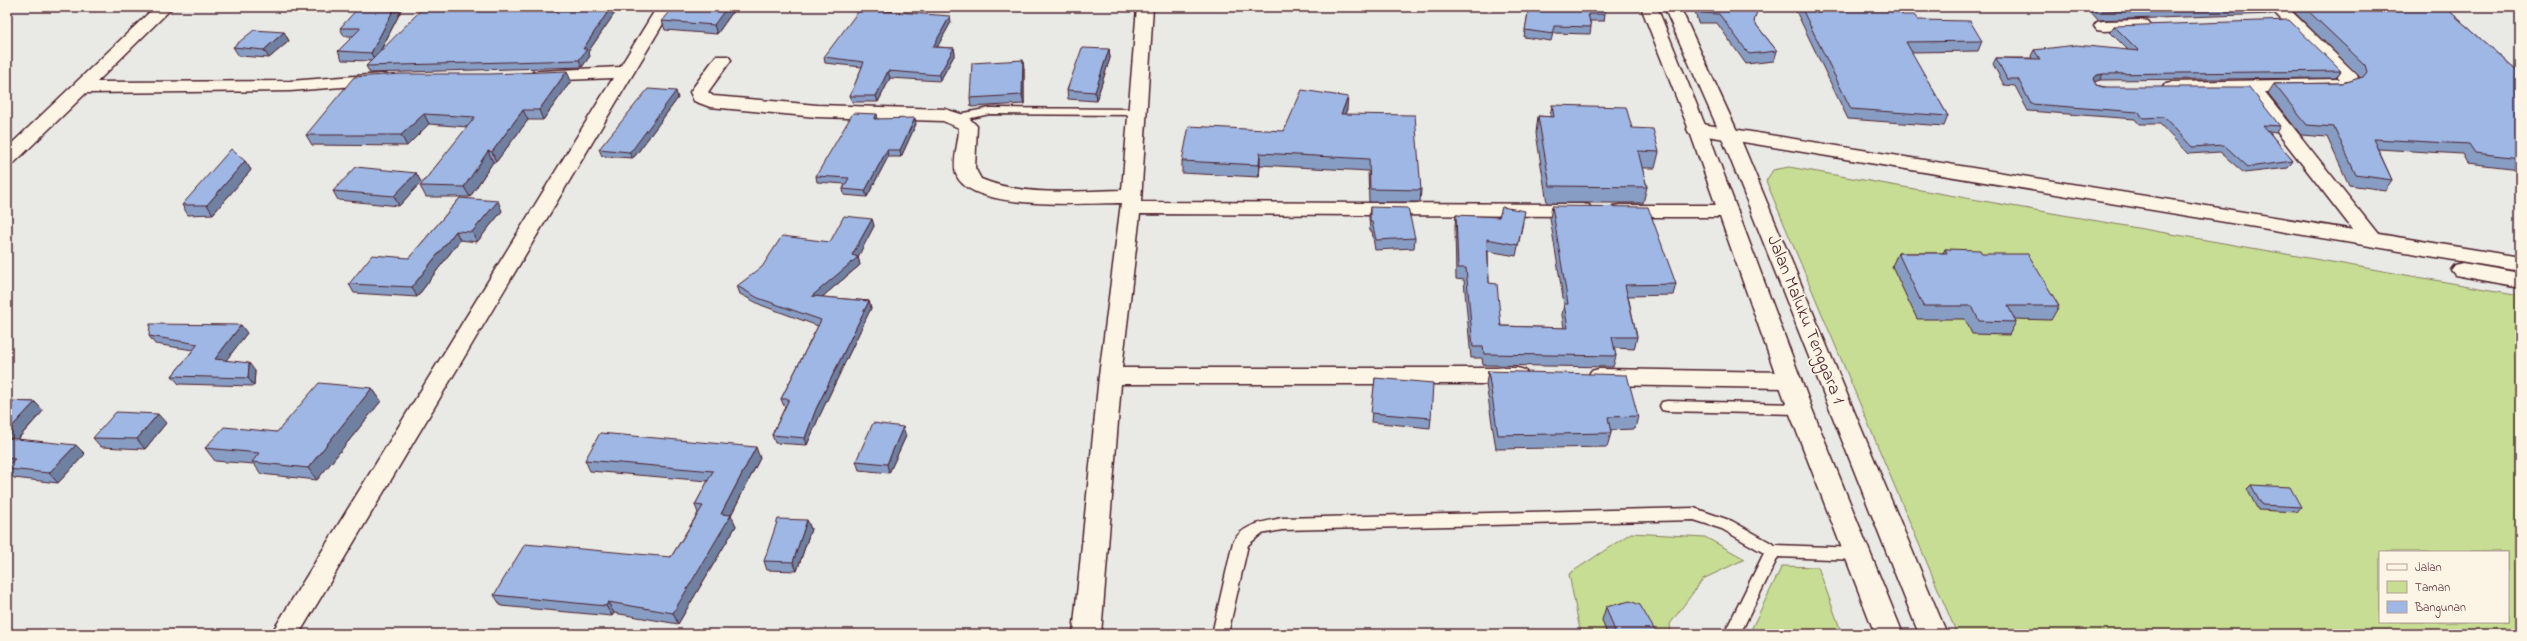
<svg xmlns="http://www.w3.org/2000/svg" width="2527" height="641" viewBox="0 0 2527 641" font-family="'Indie Flower',sans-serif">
	<rect width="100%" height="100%" fill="#e9e9e5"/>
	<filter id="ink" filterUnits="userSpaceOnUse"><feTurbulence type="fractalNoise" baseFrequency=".025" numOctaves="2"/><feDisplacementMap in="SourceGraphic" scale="8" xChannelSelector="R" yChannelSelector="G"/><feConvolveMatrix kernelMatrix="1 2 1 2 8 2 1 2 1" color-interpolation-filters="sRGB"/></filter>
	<g filter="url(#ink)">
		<g fill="#c6dd93" stroke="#887e5f" fill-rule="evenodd">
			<path d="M1789,167L2520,295V634H1957L1766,181L1773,170ZM2380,552H2508V622H2380Z"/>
			<polygon points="1631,533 1705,537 1745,559 1703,579 1670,624 1671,634 1645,634 1603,623 1607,634 1587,634 1580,630 1569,574"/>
			<polygon points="1782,566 1818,567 1842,634 1749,634"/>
		</g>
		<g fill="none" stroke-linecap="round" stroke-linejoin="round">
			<g stroke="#4a1f2b" stroke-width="3">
				<g id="service">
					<polygon points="990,108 1138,109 1144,112 1138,115 990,114 971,118 960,123 954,120 964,113"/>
					<polygon points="1667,401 1800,404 1805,405 1807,409 1805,413 1800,414 1667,411 1662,410 1660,406 1662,402"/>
					<path d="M1694,508L1732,521L1775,545L1858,548L1863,550L1866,554L1863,558L1858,560L1778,557L1740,634H1724L1764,553L1722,529L1694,520L1282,530L1261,534L1248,545L1228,634H1212L1233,542C1243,524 1264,522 1282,518Z"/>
				</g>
			</g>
			<g stroke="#4a1f2b" stroke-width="3">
				<g id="minor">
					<polygon points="155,7 173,7 97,82 290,81 381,74 387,75 390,79 387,83 381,84 290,91 86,93 14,163 7,165 7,148"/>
					<polygon points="657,7 673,7 299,634 271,634 613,78 539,81 533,80 530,76 533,72 539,71 620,67"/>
					<path d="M1137,7H1153L1141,202L1582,204L1589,205L1592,210L1589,215L1582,216L1140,214L1122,368H1517L1525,370L1528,376L1525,382L1517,384H1121L1101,634H1073L1099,376L1121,203C1088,203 969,212 956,174C952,160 959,142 959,128L943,121L817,117L710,107L694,101L690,92L716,56H728L731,60L708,92L713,96L817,105L945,109L967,116L977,126L975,168L981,179C1024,197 1076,191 1122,190Z"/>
					<polygon points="2269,7 2287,7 2357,75 2359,82 2356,86 2336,91 2265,92 2378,234 2381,239 2378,244 2371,246 2364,244 2246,92 2172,92 2166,91 2163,87 2166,83 2172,82 2340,79"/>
					<polygon points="2142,20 2148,21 2151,25 2148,29 2103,31 2097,30 2094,26 2097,22 2103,21"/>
					<polygon points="1620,205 1728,205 1735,206 1738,211 1735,216 1728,217 1620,217 1613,216 1610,211 1613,206"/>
					<polygon points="1599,369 1790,372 1798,374 1801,380 1798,386 1790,388 1599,385 1591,383 1588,377 1591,371"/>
				</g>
			</g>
			<g stroke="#4a1f2b" stroke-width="3">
				<g id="tertiary">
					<polygon points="1696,123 2520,257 2520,271 1689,133 1687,129 1689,125"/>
					<polygon points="2462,263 2520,273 2520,287 2455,275 2451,270 2455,265"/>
				</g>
			</g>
			<g stroke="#4a1f2b" stroke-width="3">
				<g id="secondary">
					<polygon points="1641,7 1657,7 1709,135 1812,409 1903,634 1875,634 1788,409 1691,135"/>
					<polygon points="1664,7 1680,7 1738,133 1947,634 1919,634 1720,133"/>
				</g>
			</g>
			<use href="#service" fill="#fcf5e5" fill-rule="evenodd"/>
			<use href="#minor" fill="#fcf5e5" fill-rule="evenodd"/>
			<use href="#tertiary" fill="#fcf5e5" fill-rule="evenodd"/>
			<use href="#secondary" fill="#fcf5e5" fill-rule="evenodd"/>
		</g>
		<g fill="#889dc4" stroke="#4a1f2b">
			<polygon points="364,7 403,7 380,52 557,11 560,7 619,7 588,52 590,56 582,67 370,73 366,66 371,61 342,60 338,51 353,36 344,36 340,28"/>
			<polygon points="1529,7 1605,14 1604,21 1590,21 1591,27 1590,34 1553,33 1551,41 1524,37"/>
			<polygon points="1691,7 1754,7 1754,22 1777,51 1774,61 1746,64 1717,23 1698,23 1694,7"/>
			<polygon points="1794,7 1899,7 1902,15 1982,41 1978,51 1911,52 1948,116 1944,126 1848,119"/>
			<polygon points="2035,7 2277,7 2273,14 2098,20 2090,11 2036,9"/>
			<polygon points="2289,7 2445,7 2520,74 2520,169 2467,163 2462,154 2378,149 2392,180 2385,190 2349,185 2327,137 2301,135 2268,93 2274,84 2342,83 2360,78 2358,75"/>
			<polygon points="730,8 732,13 717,34 665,30 662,21"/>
			<polygon points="951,22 937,47 954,48 955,54 940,81 890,78 878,102 852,102 850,96 862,67 825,63 824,57"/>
			<polygon points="2114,26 2341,71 2336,78 2100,80 2094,81 2096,85 2280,126 2276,133 2269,132 2293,161 2288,168 2244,173 2220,152 2188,154 2160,124 2139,124 2135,119 2028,111 2015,86 2004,85 1993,64 1996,58 2032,58 2031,56 2034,50 2128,50 2110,32"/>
			<polygon points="284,32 289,41 269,58 239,56 233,47"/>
			<polygon points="1109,49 1110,58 1096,101 1068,99 1067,90"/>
			<polygon points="1024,69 1024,104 971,107 970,98"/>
			<polygon points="571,81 543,120 528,120 496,162 493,162 470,197 426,197 420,186 468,127 429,124 407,146 312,145 306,135"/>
			<polygon points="678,98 635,156 632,158 602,156 599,149"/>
			<polygon points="1552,105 1632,128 1659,152 1655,168 1642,168 1647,187 1643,203 1547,203 1536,133 1538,116 1550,117"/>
			<polygon points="1347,109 1345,114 1421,190 1420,202 1369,202 1368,171 1260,165 1259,177 1182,173 1182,161 1284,131"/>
			<polygon points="878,119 916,124 901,157 888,157 867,197 844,195 843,189 845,184 817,182 816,176"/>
			<polygon points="245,161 251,170 213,214 188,215 182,205"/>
			<polygon points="416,173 421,182 399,206 338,200 333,191"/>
			<polygon points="460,198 502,211 477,242 460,240 417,297 354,293 349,284 409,258"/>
			<polygon points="1552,206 1676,284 1673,295 1628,296 1637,337 1634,349 1614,348 1616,356 1613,367 1483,365 1482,358 1471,358 1464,280 1456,279 1455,226 1456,215 1523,222 1516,256 1488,251 1489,283 1501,326 1564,328 1562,315 1564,304 1550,218"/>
			<polygon points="1370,207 1415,238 1414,248 1375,250 1372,231 1370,231 1369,217"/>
			<polygon points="872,219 874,226 857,257 858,257 860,265 822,297 869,301 871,308 819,417 807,445 775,443 772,435 785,407 784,406 781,399 818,326 761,305 740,294 737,286 830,242"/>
			<polygon points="1945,249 1982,254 2059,306 2051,320 2015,319 2016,322 2009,335 1972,334 1965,319 1917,319 1892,266 1898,253 1943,253"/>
			<polygon points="247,333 226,360 255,371 254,386 179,384 172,376 193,350 155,344 149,336"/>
			<polygon points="1488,371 1638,416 1635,429 1610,430 1611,433 1607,447 1496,449 1486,384"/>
			<polygon points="1375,378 1431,418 1430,428 1371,422"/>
			<polygon points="372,388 381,401 317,480 261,474 254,464 215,461 205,448 277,432"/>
			<polygon points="7,401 35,402 43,411 18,439 85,454 58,483 14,478 7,471"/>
			<polygon points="166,423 145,449 101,447 93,438"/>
			<polygon points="906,436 889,473 859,470 856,461"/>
			<polygon points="760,458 731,515 736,526 678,624 614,613 612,616 501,606 494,595 671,557 698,513 695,505 708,481 590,471 585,460"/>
			<polygon points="2251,485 2301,507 2297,512 2258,510 2247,489"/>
			<polygon points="807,520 811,529 797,571 767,570 764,561"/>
			<polygon points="1606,607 1657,634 1607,634 1602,620"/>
		</g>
		<g fill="#6f80a0" stroke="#4a1f2b">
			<polygon points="395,7 403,7 375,61 371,53"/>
			<polygon points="611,7 619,7 588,52 590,56 582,67 579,60 583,49"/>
			<polygon points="724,7 731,7 730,8 732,13 717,34 714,25"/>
			<polygon points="950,16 951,22 934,53 933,47"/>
			<polygon points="284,32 289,41 269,58 264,50"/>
			<polygon points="954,48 955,54 940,81 939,75"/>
			<polygon points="1109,49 1110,58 1096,101 1095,92"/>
			<polygon points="1023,60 1024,69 1024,104 1022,95"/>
			<polygon points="567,71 571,81 543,120 539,110"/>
			<polygon points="888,71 890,78 878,102 876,96"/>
			<polygon points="2103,74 2100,80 2094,82 2093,79 2097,75"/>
			<polygon points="676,91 678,98 635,156 632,158 629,152"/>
			<polygon points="1348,97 1347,109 1340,126 1341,114"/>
			<polygon points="523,110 528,120 496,162 492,152"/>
			<polygon points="424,114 429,124 407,146 401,135"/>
			<polygon points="877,114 878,120 874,119"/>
			<polygon points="915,118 916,124 901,157 900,150"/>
			<polygon points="887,150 888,157 867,197 865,191"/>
			<polygon points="488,151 493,162 470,197 464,187"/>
			<polygon points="1260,153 1260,165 1259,177 1259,165"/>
			<polygon points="245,161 251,170 213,214 207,205"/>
			<polygon points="416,173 421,182 399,206 394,196"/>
			<polygon points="498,201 502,211 477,242 472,232"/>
			<polygon points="872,219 874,226 857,259 858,257 860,265 815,303 812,296 852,255"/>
			<polygon points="456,231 460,240 417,297 412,287"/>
			<polygon points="869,301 871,308 819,417 807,445 805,438 816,409"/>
			<polygon points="241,325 247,333 221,367 215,359"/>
			<polygon points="249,363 255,371 254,386 248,378"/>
			<polygon points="372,388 381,401 317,480 308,468"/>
			<polygon points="35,402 43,411 10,447 7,443 7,432"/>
			<polygon points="158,414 166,423 145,449 137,439"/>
			<polygon points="903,427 906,436 889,473 887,464"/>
			<polygon points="76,445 85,454 58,483 49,473"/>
			<polygon points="756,447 760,458 727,523 731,515 736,526 678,624 673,613 721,514"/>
			<polygon points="807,520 811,529 797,571 793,562"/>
			<polygon points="608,602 614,613 612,616 606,606"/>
		</g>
		<g fill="#9eb7e4" stroke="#4a1f2b">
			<polygon points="364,7 395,7 371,53 338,51 361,28 340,28 358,8 363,8"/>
			<polygon points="424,7 517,7 557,11 560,7 611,7 583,49 587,49 579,60 366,66"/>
			<polygon points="674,7 727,7 714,25 662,21"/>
			<polygon points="1529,7 1605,7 1605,14 1588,14 1591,27 1554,26 1553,34 1525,30"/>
			<polygon points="1699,7 1754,7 1757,11 1754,22 1777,51 1749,54 1719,14 1701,13"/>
			<polygon points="1801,7 1899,7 1902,15 1914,15 1918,20 1970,21 1982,41 1906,42 1948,116 1851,109"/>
			<polygon points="2099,7 2205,7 2103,11"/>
			<polygon points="2304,7 2445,7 2520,74 2520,158 2475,153 2469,144 2373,139 2392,180 2356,175 2334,127 2307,125 2274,84 2342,83 2363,77 2367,72 2365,65"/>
			<polygon points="860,9 950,16 933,47 954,48 939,75 888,71 876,96 850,96 864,62 824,57"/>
			<polygon points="2289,20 2341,71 2103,74 2097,75 2093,79 2096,85 2103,87 2249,87 2280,126 2263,125 2293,161 2248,167 2224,145 2192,147 2164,117 2143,118 2138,112 2031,104 2018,79 2007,79 1996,58 2040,59 2034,50 2076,45 2139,51 2114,26"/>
			<polygon points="254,30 284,32 264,50 233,47"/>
			<polygon points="1082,48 1109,49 1095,92 1067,90"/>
			<polygon points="1023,60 1022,95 970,98 972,63"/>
			<polygon points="567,71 539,110 523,110 492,152 488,151 464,187 420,186 475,117 424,114 401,135 306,135 354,77 401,74 490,74"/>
			<polygon points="648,89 676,91 633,149 629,152 599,149"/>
			<polygon points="1302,90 1348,97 1341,114 1415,115 1421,190 1370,189 1369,159 1260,153 1259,165 1182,161 1189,126 1284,131"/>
			<polygon points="1552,105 1626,107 1632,128 1653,129 1659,152 1638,151 1647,187 1550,186 1538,116 1554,117"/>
			<polygon points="853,113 877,114 874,119 915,118 900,150 887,150 865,191 843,189 849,178 816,176"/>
			<polygon points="231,149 245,161 207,205 182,205"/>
			<polygon points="356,167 416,173 394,196 333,191"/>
			<polygon points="460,198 498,201 472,232 456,231 412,287 349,284 372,255 409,258"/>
			<polygon points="1552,206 1648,207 1676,284 1625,285 1637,337 1612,337 1616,356 1484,354 1483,347 1473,347 1466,268 1458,268 1456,215 1499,217 1502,207 1525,211 1518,245 1487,239 1489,283 1497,284 1501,326 1568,328 1564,304 1568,304"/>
			<polygon points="1370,207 1408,208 1415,238 1376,240 1372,222 1370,222"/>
			<polygon points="844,216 872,219 852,255 858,257 812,296 869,301 816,409 805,438 772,435 789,399 781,399 821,320 758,298 737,286 762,267 782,236 830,242"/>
			<polygon points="1945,249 1980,250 1982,254 2028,254 2059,306 2008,306 2016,322 1979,321 1972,306 1923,306 1898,253 1947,253"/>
			<polygon points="150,324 241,325 215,359 249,363 248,378 172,376 198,344 149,336"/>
			<polygon points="1488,371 1627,375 1638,416 1608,417 1611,433 1498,435"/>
			<polygon points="1375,378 1433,383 1431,418 1371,413"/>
			<polygon points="319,383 372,388 308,468 252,462 259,453 205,448 224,427 277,432"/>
			<polygon points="7,401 35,402 7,432"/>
			<polygon points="116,412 158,414 137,439 93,438"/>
			<polygon points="873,423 903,427 887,464 856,461"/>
			<polygon points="600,433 756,447 721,514 731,515 673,613 608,602 606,606 494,595 525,544 671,557 703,506 695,505 713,471 585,460"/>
			<polygon points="7,438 76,445 49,473 7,469 7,466 15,459 7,458"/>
			<polygon points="2251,485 2290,487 2301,507 2262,505"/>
			<polygon points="778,519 807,520 793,562 764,561"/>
			<polygon points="1630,601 1640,605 1657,634 1616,634 1606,607"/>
		</g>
	</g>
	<g text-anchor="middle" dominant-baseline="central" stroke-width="3.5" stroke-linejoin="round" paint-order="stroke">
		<g font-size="18" fill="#4a1f2b" stroke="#fcf5e5">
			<text transform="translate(1805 320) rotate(68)">Jalan Maluku Tenggara 1</text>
		</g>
	</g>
	<rect width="2527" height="641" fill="none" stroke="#fcf5e5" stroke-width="24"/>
	<rect x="12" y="12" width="2503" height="617" fill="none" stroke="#4a1f2b" stroke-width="1.5" filter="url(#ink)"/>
	<rect x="2379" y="551" width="130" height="72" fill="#fcf5e5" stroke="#b59f9b"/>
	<rect x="2387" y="564" width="20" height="6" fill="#fcf5e5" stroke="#b59f9b"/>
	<text x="2415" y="571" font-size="12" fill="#4a1f2b">Jalan</text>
	<rect x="2387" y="581" width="20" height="12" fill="#c6dd93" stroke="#b59f9b"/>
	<text x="2415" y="591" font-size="12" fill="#4a1f2b">Taman</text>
	<rect x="2387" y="601" width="20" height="12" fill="#9eb7e4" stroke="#b59f9b"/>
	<text x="2415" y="611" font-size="12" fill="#4a1f2b">Bangunan</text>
</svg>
